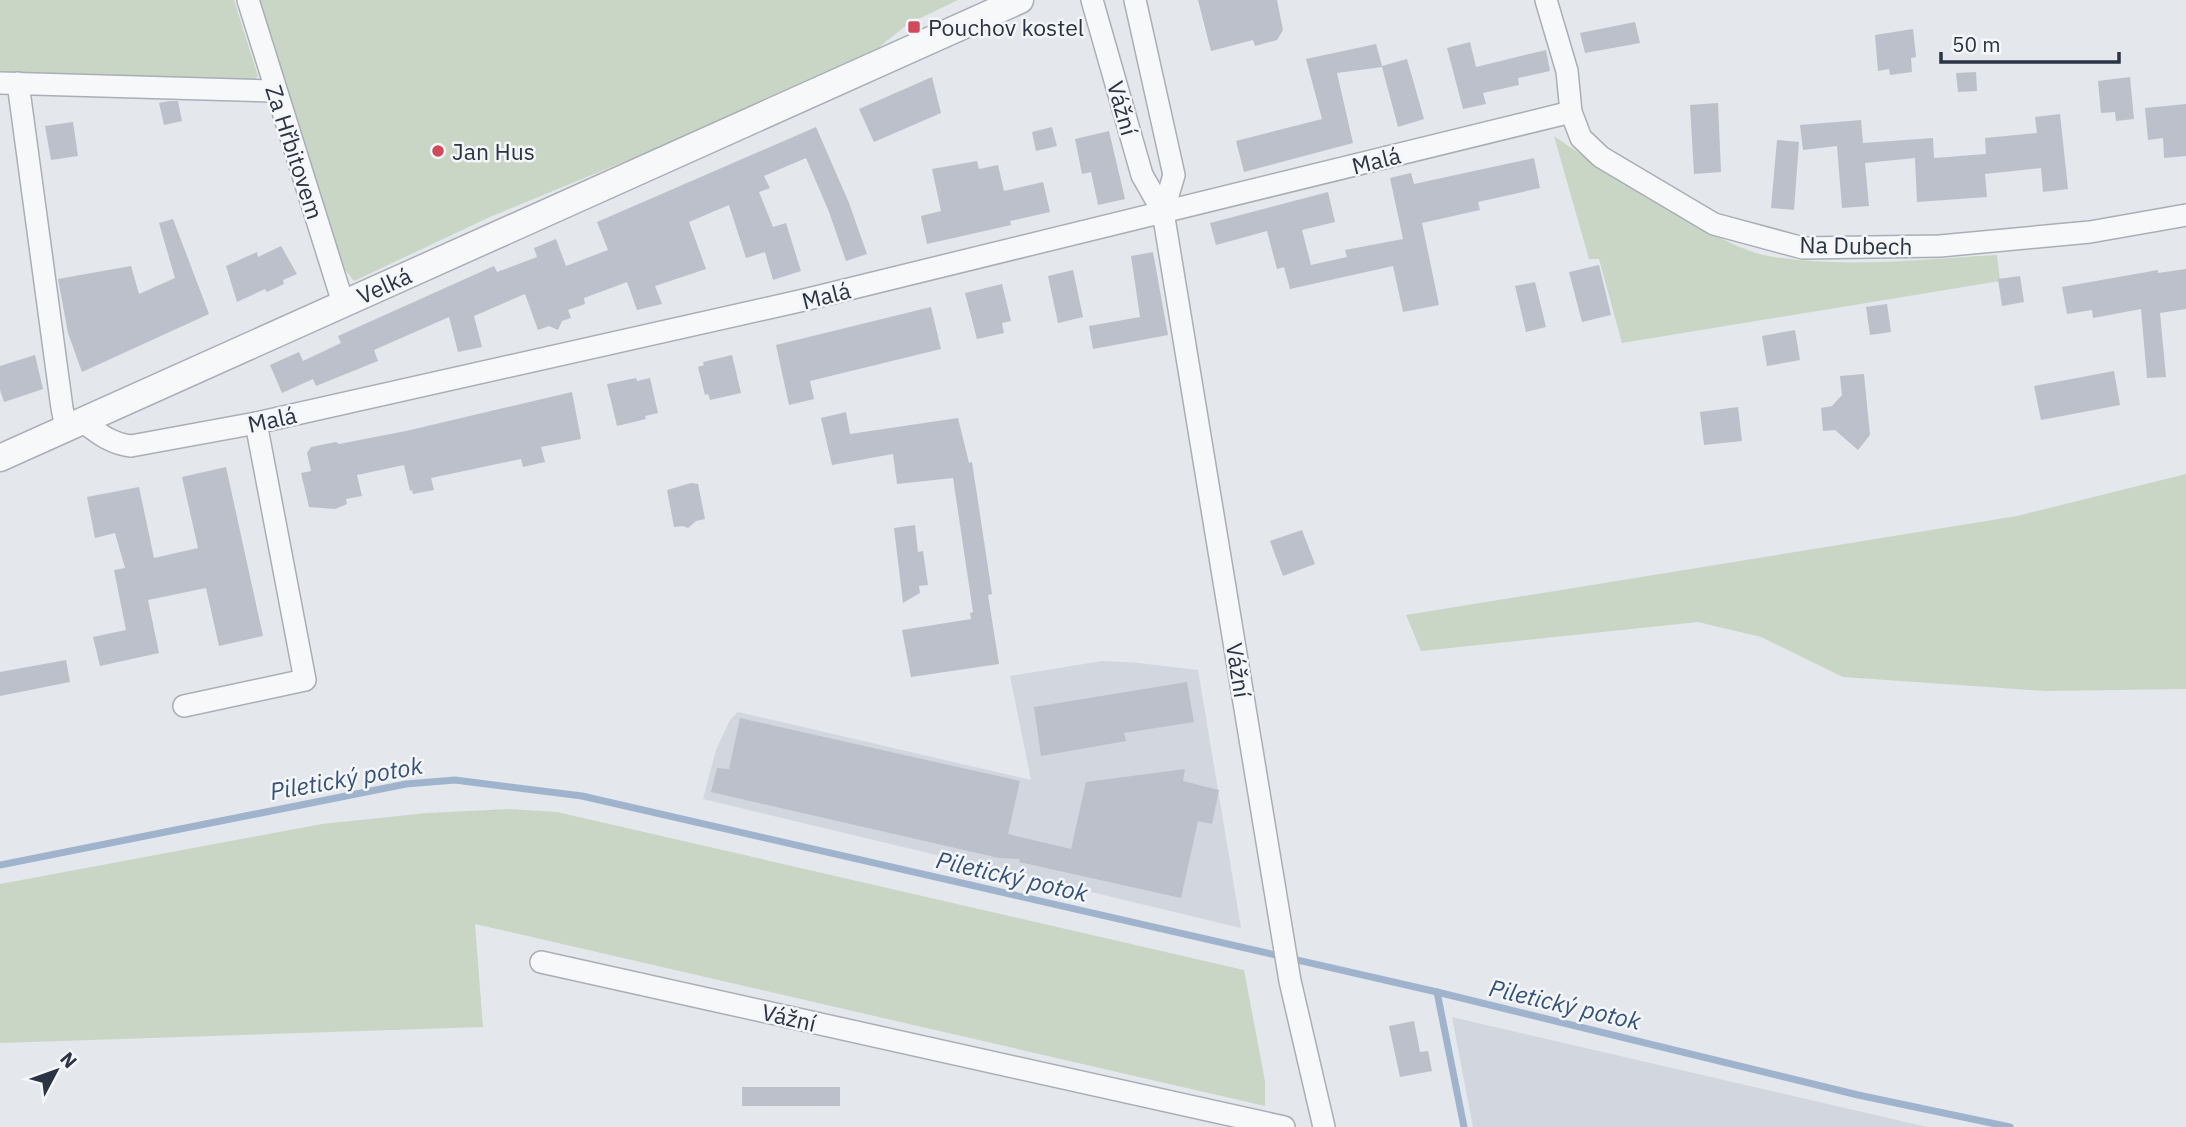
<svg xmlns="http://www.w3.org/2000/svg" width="2186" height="1127" viewBox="0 0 2186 1127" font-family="'IBM Plex Sans',sans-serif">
	<rect width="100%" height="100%" fill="#e4e7ec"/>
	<g fill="#d2d6de">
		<polygon points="1102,661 1139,663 1198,670 1241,928 703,799 716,750 730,720 738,712 1031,780 1010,676"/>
		<polygon points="1452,1017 1927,1127 1473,1127"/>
	</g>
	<g fill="#c9d6c5">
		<polygon points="0,0 234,0 258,76 250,85 0,77"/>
		<polygon points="260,0 958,0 908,24 878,48 645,153 490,217 354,281 342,266"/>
		<path d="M1554,136C1593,164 1634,188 1676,213C1703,228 1737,250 1768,256C1842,269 1922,259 1997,255L2000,281L1622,343L1599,259H1589Z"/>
		<polygon points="2186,474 2186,689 2046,691 1843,677 1761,637 1698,622 1421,651 1406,615 2017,516"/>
		<polygon points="509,809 557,812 1244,970 1265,1081 1265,1106 475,924 483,1027 0,1043 0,884 322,824 427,813"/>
	</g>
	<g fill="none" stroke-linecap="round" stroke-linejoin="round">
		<g stroke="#9fb4cc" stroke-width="7">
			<polyline points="0,865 406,784 455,780 582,796 1437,992 1858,1095 2010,1127"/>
			<polyline points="1437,992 1464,1127"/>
		</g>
	</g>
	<g fill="#bbc0ca">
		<polygon points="1198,0 1277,0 1283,30 1277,40 1255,46 1253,40 1211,51"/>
		<polygon points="1635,22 1640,43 1585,53 1580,33"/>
		<polygon points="1913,29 1916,57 1911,58 1912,72 1890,75 1889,69 1878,71 1875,35"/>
		<polygon points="1470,42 1476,67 1546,50 1550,71 1518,78 1519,85 1483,93 1486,104 1463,109 1447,48"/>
		<polygon points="1376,44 1382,66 1407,59 1424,119 1398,127 1382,67 1337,73 1353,143 1244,172 1236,141 1322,119 1306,59"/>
		<polygon points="1976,72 1977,91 1958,92 1956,73"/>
		<polygon points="932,77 941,113 874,142 859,109"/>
		<polygon points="2130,77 2134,119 2116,121 2115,112 2101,113 2098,81"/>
		<polygon points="169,101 178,101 182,121 164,125 159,103"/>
		<polygon points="1718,103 1721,172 1694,174 1690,105"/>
		<polygon points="2186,104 2186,156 2164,158 2163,138 2148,140 2145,108"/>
		<polygon points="2060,114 2068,189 2043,192 2041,168 1985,174 1987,197 1917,202 1915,158 1865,163 1869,206 1842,208 1837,146 1803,150 1800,125 1861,120 1863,143 1933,138 1934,158 1986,154 1985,138 2037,133 2035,117"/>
		<polygon points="73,122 78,156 51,160 45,126"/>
		<polygon points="816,127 849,203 867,254 846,261 829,212 806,158 764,176 770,188 759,192 773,227 786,223 801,271 773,280 765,252 746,258 729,205 689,222 706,269 655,286 662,304 637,310 627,282 584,298 585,304 568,310 571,318 562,321 558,330 549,326 538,330 525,294 474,316 482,347 458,352 449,317 374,350 378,361 316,386 313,379 282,393 270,365 299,352 303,361 341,343 338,336 494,266 497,272 537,257 534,248 556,239 566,266 608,250 597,222"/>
		<polygon points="1052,127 1057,146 1036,151 1032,132"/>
		<polygon points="1109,131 1125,199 1098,205 1091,172 1082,174 1075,139"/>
		<polygon points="1777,140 1799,142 1794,210 1771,208"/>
		<polygon points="1534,158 1540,188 1478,202 1480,210 1422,223 1439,305 1403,312 1393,266 1290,289 1284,267 1277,269 1267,231 1216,245 1210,223 1328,192 1335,222 1302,230 1311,265 1347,257 1345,250 1403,239 1390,178 1411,173 1414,184"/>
		<polygon points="977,161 979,169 998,165 1004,191 1043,182 1050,212 1010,221 1011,225 927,244 921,216 941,211 932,169"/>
		<polygon points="173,219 209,314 82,372 68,333 58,279 131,266 139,294 175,278 159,223"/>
		<polygon points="281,246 297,274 283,280 284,284 267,292 265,289 237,302 226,266 257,252 258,257"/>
		<polygon points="1153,252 1168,335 1093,349 1089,326 1140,317 1131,256"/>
		<polygon points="1599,265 1611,315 1582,322 1569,272"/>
		<polygon points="2186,269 2186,309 2160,313 2166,377 2147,378 2141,309 2093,318 2092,310 2067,314 2062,287 2158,270 2158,273"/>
		<polygon points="1073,270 1083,317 1058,323 1048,276"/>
		<polygon points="2020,276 2024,302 2002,306 1998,279"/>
		<polygon points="1535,282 1546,327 1526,332 1515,286"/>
		<polygon points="1002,284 1011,321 1002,323 1004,333 977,339 965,293"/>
		<polygon points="1887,304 1891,332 1870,335 1866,307"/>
		<polygon points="931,307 941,349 810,381 814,399 789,405 776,345"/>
		<polygon points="1795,330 1800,360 1767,366 1762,336"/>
		<polygon points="35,355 43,389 4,402 0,390 0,366"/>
		<polygon points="732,355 741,393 710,400 708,394 705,395 698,367 704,365 703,362"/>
		<polygon points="2114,371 2120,405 2041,420 2034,386"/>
		<polygon points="1864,374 1870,435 1858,450 1835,430 1823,431 1821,408 1832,406 1842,395 1840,376"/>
		<polygon points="636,378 637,381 650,378 658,413 645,416 646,419 617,426 607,384"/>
		<polygon points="572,392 581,439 541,447 545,462 523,467 521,459 431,478 434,490 413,494 412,490 410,491 404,465 357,475 362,496 346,499 347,504 335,509 309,507 301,473 311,471 307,453 311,447 336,442 339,444 406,431"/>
		<polygon points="1738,407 1742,441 1704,445 1700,412"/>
		<polygon points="846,412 850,434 958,418 969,463 972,462 992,594 988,595 999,664 911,677 902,630 971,619 970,613 973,612 953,478 897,484 893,454 832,465 821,418"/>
		<polygon points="226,467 263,636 219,646 206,588 148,600 159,653 100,666 93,637 126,630 114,570 125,568 115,533 95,538 87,497 139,487 154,558 198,548 182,477"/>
		<polygon points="691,483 698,484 705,519 696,521 688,528 683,526 674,527 667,490"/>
		<polygon points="915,525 918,552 923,551 928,585 919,586 920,593 903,603 894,528"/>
		<polygon points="1302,530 1315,564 1283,576 1270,541"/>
		<polygon points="66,660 70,682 0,696 0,672"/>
		<polygon points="1187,682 1194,722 1124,733 1126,741 1041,756 1034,707"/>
		<polygon points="740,718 1020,781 1008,834 1071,849 1086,782 1185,769 1183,781 1219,790 1212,824 1198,821 1181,898 1019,862 1020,859 999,858 711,792 717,768 729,769"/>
		<polygon points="1414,1021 1420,1052 1428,1051 1432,1071 1400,1077 1389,1026"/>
		<rect x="742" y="1087" width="98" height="19"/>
	</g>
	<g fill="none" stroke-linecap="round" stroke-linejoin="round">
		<g stroke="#a9aeb7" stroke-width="24">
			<g id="minor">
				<polyline points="248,0 343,303"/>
				<polyline points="1092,0 1142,175 1163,212 1290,981 1324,1127"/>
				<polyline points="1135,0 1174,175 1163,212"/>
				<polyline points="1546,0 1567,71 1571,112 1581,138 1601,157 1714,224 1803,248 1940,246 2090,232 2186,215"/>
				<polyline points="0,83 275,91"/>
				<polyline points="18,83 62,408 66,428"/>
				<path d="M82,421C98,433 111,444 131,446L256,423L804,300L1571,112"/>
				<polyline points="184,706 305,680 256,423"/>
				<polyline points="541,962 1284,1127"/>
			</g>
		</g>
		<g stroke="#a9aeb7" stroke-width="29">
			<polyline id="tertiary" points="0,458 1020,0"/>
		</g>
		<use href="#minor" stroke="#f7f8fa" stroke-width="21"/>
		<use href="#tertiary" stroke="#f7f8fa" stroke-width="26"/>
	</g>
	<g fill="#d1495b" stroke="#f4f6f9" stroke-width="2.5">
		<rect x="907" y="20" width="14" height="14" rx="3.5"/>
		<circle cx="438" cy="151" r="7"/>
	</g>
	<g text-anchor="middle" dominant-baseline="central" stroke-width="5" stroke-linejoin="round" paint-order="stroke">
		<g font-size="23" fill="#2b3445" stroke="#f4f6f9" text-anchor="start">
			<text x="928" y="27">Pouchov kostel</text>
			<text x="452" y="151">Jan Hus</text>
		</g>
		<g font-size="23" fill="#2b3445" stroke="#f4f6f9">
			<text transform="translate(1123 108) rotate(74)">Vážní</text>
			<text transform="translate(295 152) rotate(72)">Za Hřbitovem</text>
			<text transform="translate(1376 160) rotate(-14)">Malá</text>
			<text transform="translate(1856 245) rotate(1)">Na Dubech</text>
			<text transform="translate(384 285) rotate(-24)">Velká</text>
			<text transform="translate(826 295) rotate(-14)">Malá</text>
			<text transform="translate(272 419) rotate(-12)">Malá</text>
			<text transform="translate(1239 670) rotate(81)">Vážní</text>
			<text transform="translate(789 1017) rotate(13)">Vážní</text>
		</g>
		<g font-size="24" font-style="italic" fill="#34527a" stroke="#f4f6f9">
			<text transform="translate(346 778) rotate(-10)">Piletický potok</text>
			<text transform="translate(1012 876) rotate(13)">Piletický potok</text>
			<text transform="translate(1565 1004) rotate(13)">Piletický potok</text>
		</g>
	</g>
	<g transform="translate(56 1071) rotate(49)" stroke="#f4f6f9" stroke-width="5" paint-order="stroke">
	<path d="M0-5L12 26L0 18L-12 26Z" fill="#2b3445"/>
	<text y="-10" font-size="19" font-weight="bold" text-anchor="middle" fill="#2b3445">N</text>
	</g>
	<path d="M1941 52v10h178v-10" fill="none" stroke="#2b3445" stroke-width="3.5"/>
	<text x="1952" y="52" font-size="21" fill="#2b3445" stroke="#f4f6f9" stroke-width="5" paint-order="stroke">50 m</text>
</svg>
